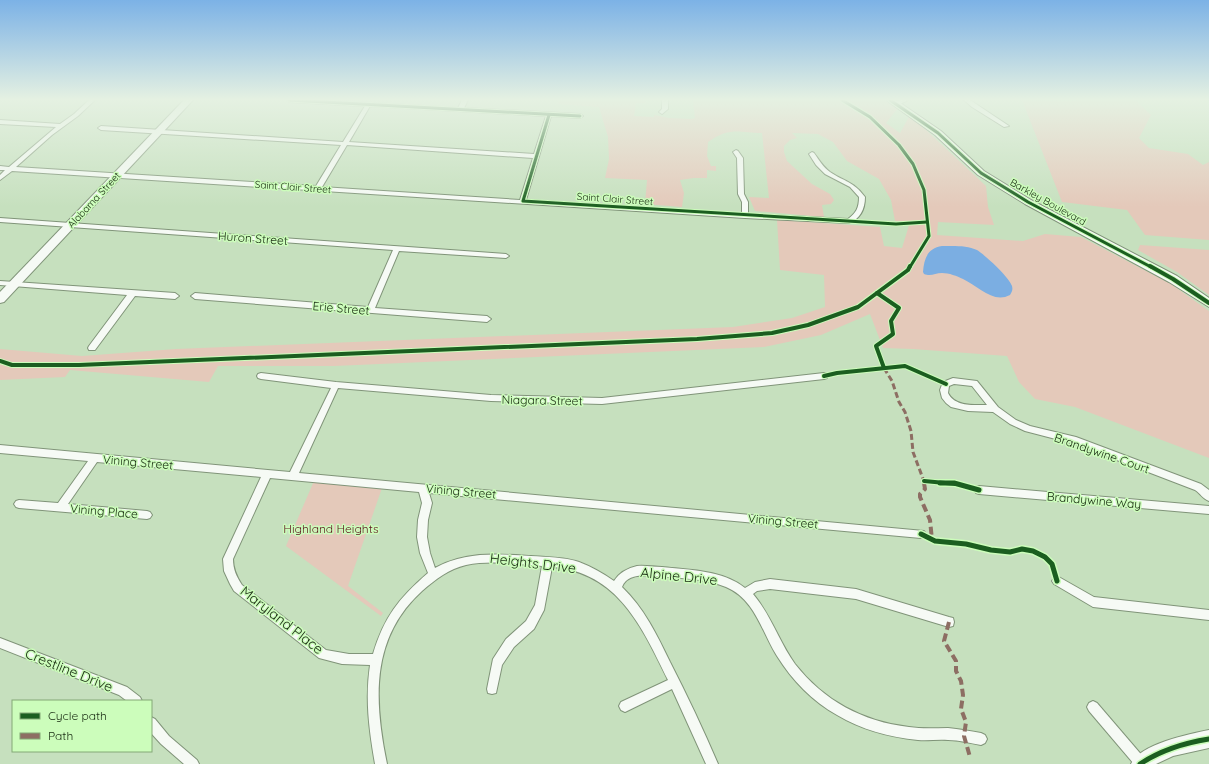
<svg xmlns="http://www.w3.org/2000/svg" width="1209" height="764" viewBox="0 0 1209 764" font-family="Quicksand,sans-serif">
	<rect width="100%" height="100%" fill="#c6e0be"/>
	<g fill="#e4c9ba">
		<path d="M559,100H645V103H636L634,116L654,117V115L669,118L692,119L695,118L693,100H884L898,108L886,123L900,133L910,115L986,186L988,207L994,225L938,222L937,235L1023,241L1045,234L1081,237L1171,284L1209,311V458L1075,407L1035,399L1019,382L1007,356L913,349L883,348L870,314L821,335L764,347L334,366H218L209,382L70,370L65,377L0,380V349L82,356L176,349L733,327L792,318L825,307L824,275L780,270L777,220L880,227L884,246L902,248L910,222L895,221L891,200L879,179L847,161L833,142L818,134L792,133L797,138L790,140L784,146V152L787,161L812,184L830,194L834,200L831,204L822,205L824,217L755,211L749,197L769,198L762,133C738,132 729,127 708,142L707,156L711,166H716V171L707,170V178H694L680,180L684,193L682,207L645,204L647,180L605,178L609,159L608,137L599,107L558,104Z"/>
		<path d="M1022,100C1032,100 1074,103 1079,100H1135L1151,115L1139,138L1149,148L1188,154L1203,165L1209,162V240L1145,235L1127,210L1062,202Z"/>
		<polygon points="1140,245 1209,250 1209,295 1177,272 1138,250"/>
		<polygon points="314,481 382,488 348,586 383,613 381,616 286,546"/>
	</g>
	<path fill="#7baee2" d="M942,246C953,246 967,245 977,250C985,255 1009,277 1012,286C1013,290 1012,292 1010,295C993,304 978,286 963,279C957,276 949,273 942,273C935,273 931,277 924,274L923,272C924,258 928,248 942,246Z"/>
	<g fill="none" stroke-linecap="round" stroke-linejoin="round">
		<g stroke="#809479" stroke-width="2">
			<g id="street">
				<path d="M89,100H95L78,116L52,135L16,167L316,186L341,145L101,130L98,128L101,126L343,142L365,106L289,102L286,100H320L458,108L462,100H468L464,108L580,114L583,116L580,118L551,116L526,200L742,214V202L738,194L737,158L733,152L736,150L738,151L743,158L744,194L748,202V214L848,219C856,213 859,208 859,197L850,187L825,174L816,165L809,154L812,152L814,153C819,160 823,167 830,172C845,182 853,181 865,197C865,209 860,219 849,223L745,218L12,171L0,180V175L5,170H0V166L9,167L56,127L0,124V120L60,124L74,114ZM370,106L546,116L534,154L349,142ZM347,145L533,158L520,200L322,187Z"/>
				<polygon points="662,100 668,100 668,109 662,114 659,112 662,109"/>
				<polygon points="900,100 908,100 898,105 893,104"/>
				<polygon points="964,100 970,100 1009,126 1004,127 972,107"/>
				<polygon points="0,218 506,254 509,256 506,258 399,251 375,308 487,316 491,319 487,322 195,299 191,296 195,293 368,307 393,250 0,222"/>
				<polygon points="0,281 175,293 179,296 175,299 135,296 95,350 89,350 88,348 89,346 127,295 0,285"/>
				<path d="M261,373L336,382L491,395L602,398L824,373L827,374L828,376L827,378L824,379L602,404L491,401L338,388L299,473L924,531L926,534L924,537L921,538L429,493L432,503L428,520L427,537L430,553L435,568C466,551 497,554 531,556C547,557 564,557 579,562C592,567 604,574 614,581C619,573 628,568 637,566C645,565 654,567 662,567C689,570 723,570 745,588L755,582L770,579L856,589L949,617L953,618L954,622L953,626L949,627L856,599L770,589L757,591L753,594C771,615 779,642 795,664C823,700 863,722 909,727C922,729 935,728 948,728C959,729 970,731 981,733L985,735L987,739L985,743L981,745C970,743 959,740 948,740C938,739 928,741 918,740C889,737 862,730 837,715C812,701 792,680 777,656C762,632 755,599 726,587C704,578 677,578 654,576C642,575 627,574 622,587C644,608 657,635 670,662C687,695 703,729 718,764H706L672,689L625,712L621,710L619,706L621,702L668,680C642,627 618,572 552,567L544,610L534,629L514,647L502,665L496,693L492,694L488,693L487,689L493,659L506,639L526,621L535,605L542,566C517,564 491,560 466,565C449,569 436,579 422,591C370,638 374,701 387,764H375C369,730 365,699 370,665L342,664L319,658L234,591L230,584L224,571L223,559L261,477L97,462L68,504L147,511L150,512L152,515L150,518L147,519L19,508L16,507L14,504L16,501L19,500L58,503L88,461L0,453V445L290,472L331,388L261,379L258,378L257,376L258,374ZM270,478L419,492L422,503L418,520L417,537L420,553L428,573C399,598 384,617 373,654H349L326,650L242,585C236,576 233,569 233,559Z"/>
				<path d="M953,378L977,381L998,407L1016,420L1030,426L1076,437L1201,484L1209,490V501C1203,499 1200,493 1195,490L1075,444L1025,431L1010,424L993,412L968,411L951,407L946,403L942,398L940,390L943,382ZM954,384L972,386L987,405C974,405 955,407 948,393L949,386Z"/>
				<polygon points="979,486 1209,506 1209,514 979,494 976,493 974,490 976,487"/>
				<polygon points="1057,576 1094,597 1209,610 1209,620 1093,607 1054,584 1052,581 1054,578"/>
				<polygon points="0,638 127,687 140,697 142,701 127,701 119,695 0,648"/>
				<polygon points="1093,701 1097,703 1145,759 1146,764 1134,764 1089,711 1087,707 1089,703"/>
				<polygon points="151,717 155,719 169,736 197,760 199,764 184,764 161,744 151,733"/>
			</g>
		</g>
		<g stroke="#809479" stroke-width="2">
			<g id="secondary">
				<polygon points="184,100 193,100 4,302 0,303 0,292"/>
				<polygon points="886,100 896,100 941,131 984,171 1031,200 1177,276 1209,298 1209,307 1169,282 1025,204 978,175 935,135"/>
				<path d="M1209,730V748L1173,756L1156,764H1131C1140,744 1189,734 1209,730Z"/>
			</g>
		</g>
		<use href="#street" fill="#f6faf5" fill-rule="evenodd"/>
		<use href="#secondary" fill="#f6faf5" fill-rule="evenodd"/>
		<polyline stroke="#8d6e63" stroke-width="3" stroke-dasharray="6 3" stroke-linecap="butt" points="884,368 892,381 899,402 905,412 911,431 913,452 925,484"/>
		<g stroke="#8d6e63" stroke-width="4" stroke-dasharray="8 4" stroke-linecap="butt">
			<polyline points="924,483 925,489 920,494 920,497 930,520 932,540"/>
			<polyline points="949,622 944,641 956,661 956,671 961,681 963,695 961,709 966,722 964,736 970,757"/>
		</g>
		<g stroke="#ccfdbb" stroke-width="5">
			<g id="cycleway-far2">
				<polyline points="289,100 580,116"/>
				<polyline points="842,100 870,117 899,145 913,164 924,190 929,236 910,267"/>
				<polyline points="890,100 938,133 981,173 1028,202 1151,267"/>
				<polyline points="549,115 523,201 896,224 927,222"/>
			</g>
		</g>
		<g stroke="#ccfdbb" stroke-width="6">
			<g id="cycleway-far1">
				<polyline points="1150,266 1173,279 1209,303"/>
				<polyline points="877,293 899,308 891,321 893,334 876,346 884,368"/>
				<polyline points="0,361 12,365 79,365 697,339 772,333 808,325 858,307 908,270 910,266"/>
				<polyline points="824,376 837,373 905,366 946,384"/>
				<polyline points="924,481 956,484"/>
			</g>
		</g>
		<g stroke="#ccfdbb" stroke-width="8">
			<g id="cycleway">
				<polyline points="940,483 954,483 979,490"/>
				<polyline points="921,534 935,541 966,544 991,550 1010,552 1022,549 1033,551 1045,557 1052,564 1057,581"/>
				<path d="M1140,764C1161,750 1184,743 1209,739"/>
			</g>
		</g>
		<use href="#cycleway-far2" stroke="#1b5e20" stroke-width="3"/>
		<use href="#cycleway-far1" stroke="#1b5e20" stroke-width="4"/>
		<use href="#cycleway" stroke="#1b5e20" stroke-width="5"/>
	</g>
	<linearGradient id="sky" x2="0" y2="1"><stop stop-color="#7cb2e6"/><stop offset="0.48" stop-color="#e5f1e2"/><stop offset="1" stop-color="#e5f1e2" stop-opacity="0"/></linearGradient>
	<rect width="1209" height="207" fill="url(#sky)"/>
	<g text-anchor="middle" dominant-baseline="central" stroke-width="3" stroke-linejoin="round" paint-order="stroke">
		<g font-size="10" fill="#172910" stroke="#ccfdbb">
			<text transform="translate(293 187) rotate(4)">Saint Clair Street</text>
			<text transform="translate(615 199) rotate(4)">Saint Clair Street</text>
			<text transform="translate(94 200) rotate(-47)">Alabama Street</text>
			<text transform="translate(1048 202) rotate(29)">Barkley Boulevard</text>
		</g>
		<g font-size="12" fill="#172910" stroke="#ccfdbb">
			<text transform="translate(253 238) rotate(4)">Huron Street</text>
			<text transform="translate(341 308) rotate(5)">Erie Street</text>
			<text transform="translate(542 400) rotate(1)">Niagara Street</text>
			<text transform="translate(1102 453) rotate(19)">Brandywine Court</text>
			<text transform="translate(138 462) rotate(5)">Vining Street</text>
			<text transform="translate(461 491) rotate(5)">Vining Street</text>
			<text transform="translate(1094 500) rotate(5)">Brandywine Way</text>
			<text transform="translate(104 511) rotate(5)">Vining Place</text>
			<text transform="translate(783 521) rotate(5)">Vining Street</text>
		</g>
		<g font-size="12" fill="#5e131e" stroke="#ccfdbb">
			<text x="331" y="528">Highland Heights</text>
		</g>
		<g font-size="14" fill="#172910" stroke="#ccfdbb">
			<text transform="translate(533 563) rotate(7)">Heights Drive</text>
			<text transform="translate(679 576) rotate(6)">Alpine Drive</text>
			<text transform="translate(282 620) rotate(38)">Maryland Place</text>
			<text transform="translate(69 670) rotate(22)">Crestline Drive</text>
		</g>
	</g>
	<rect x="12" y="700" width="140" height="52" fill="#ccfdbb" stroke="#84a877"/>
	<rect x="20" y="713" width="20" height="6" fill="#1b5e20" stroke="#84a877"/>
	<text x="48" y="720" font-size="12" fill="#172910">Cycle path</text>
	<rect x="20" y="733" width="20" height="6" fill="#8d6e63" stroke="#84a877"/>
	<text x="48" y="740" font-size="12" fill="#172910">Path</text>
</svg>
